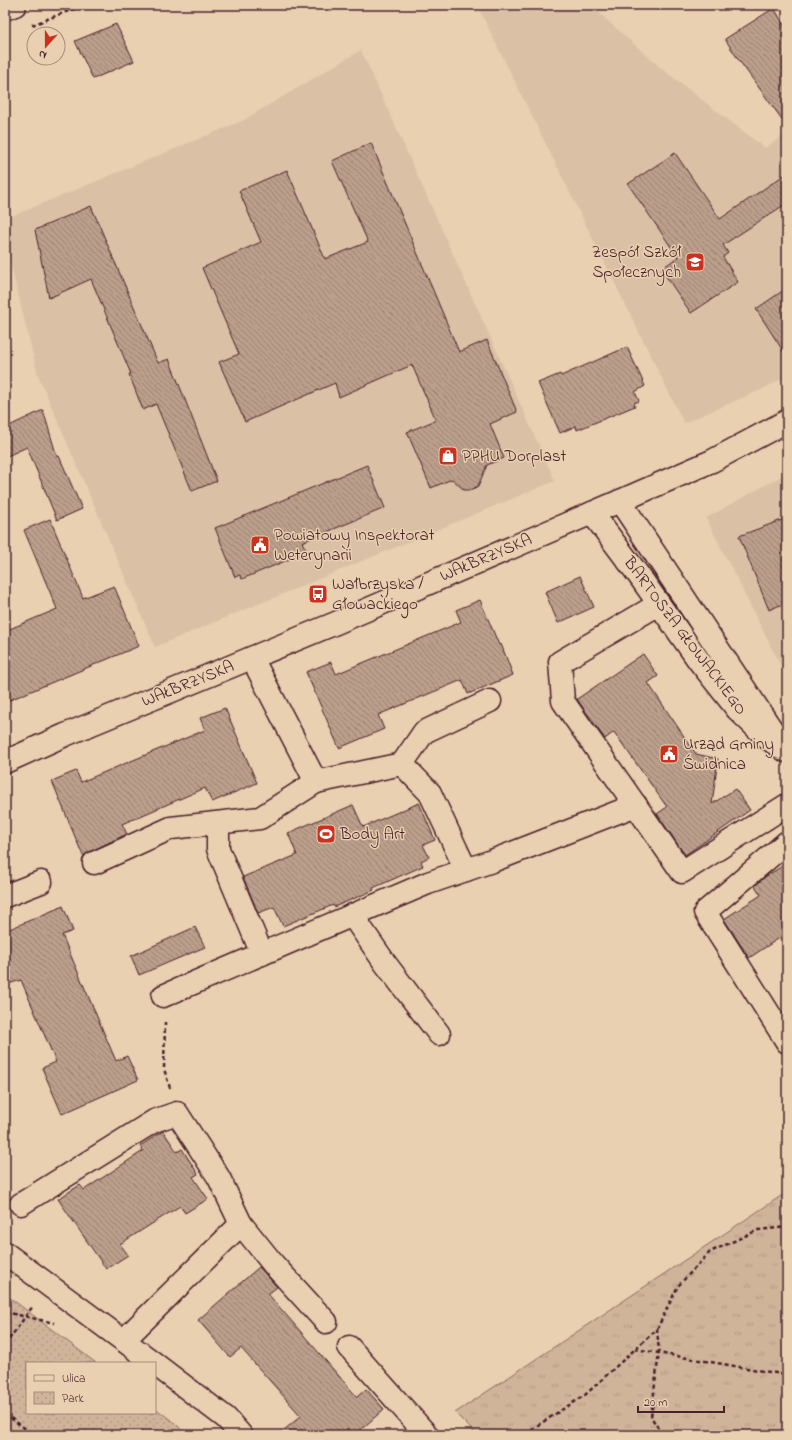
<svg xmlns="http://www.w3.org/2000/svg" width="792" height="1440" viewBox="0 0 792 1440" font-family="'Indie Flower',sans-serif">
	<defs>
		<pattern id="grass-tufts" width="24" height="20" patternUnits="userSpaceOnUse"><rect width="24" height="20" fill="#cfb49a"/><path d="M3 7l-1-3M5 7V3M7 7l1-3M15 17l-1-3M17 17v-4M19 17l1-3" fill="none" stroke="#b39a85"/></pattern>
		<pattern id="park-dots" width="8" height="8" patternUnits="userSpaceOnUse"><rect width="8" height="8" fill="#cfb49a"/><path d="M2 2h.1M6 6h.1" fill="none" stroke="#b39a85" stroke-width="1.8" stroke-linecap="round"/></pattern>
		<pattern id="building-back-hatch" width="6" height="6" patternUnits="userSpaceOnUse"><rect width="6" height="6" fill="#bb9f8b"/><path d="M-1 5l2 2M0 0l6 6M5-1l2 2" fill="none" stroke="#9a8172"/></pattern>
	</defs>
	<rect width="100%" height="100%" fill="#e8d0b0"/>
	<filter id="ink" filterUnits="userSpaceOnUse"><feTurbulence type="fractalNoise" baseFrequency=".025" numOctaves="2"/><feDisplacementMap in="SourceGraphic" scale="8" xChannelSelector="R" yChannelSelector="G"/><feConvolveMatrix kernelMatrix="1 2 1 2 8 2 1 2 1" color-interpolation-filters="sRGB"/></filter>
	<g filter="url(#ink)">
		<g fill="#dac1a5">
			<polygon points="477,5 590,5 662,69 765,148 787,133 787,376 763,389 684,423"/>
			<polygon points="361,50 555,481 155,647 38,375 5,242 5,219 242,121"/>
			<polygon points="787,473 787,671 784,672 706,518"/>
		</g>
		<polygon fill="url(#grass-tufts)" stroke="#8c6a62" points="787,1192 787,1435 477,1435 455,1413"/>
		<polygon fill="url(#park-dots)" stroke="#8c6a62" points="5,1294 96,1363 27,1363 27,1413 155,1413 155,1408 176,1424 186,1435 5,1435"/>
		<g fill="url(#building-back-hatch)" stroke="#4a1f2b">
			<polygon points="774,8 787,30 787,126 738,59 725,39"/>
			<polygon points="116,24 134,61 93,79 75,41"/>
			<polygon points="371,143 459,352 487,340 517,412 490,424 504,458 487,465 478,486 471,490 464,490 452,479 431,488 407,432 436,420 412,365 339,397 335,383 245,422 219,362 239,354 202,268 261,242 239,191 287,170 325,259 368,242 332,161"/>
			<polygon points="675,153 720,219 787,173 787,203 723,245 728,253 723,257 738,282 691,313 661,269 678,257 628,184"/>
			<polygon points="91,206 158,363 169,359 217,481 192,491 156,404 143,410 129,374 131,374 91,279 49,298 35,230"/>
			<polygon points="787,288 787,357 756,309"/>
			<polygon points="627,347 645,386 635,392 639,401 634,403 635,406 577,430 576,426 560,433 538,383 560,374 561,376"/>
			<polygon points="43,410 57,457 59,456 82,509 57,520 27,447 5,457 5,428"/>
			<polygon points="367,465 385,508 302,542 307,552 242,579 240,575 235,577 215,528"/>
			<polygon points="787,518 787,602 769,610 739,536"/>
			<polygon points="50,519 83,598 114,586 139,646 5,702 5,631 57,609 24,530"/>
			<polygon points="580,576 594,607 558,623 545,592"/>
			<polygon points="480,600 499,645 501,644 513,675 468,694 462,680 378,715 384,729 339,748 306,672 331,662 336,674 461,622 456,610"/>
			<polygon points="643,654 658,676 648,683 696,754 718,759 712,804 735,789 750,810 685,855 657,814 667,807 614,732 605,739 577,699"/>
			<polygon points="225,708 257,783 212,802 205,788 122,824 127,834 89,852 83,856 52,781 76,771 81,782 205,730 200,718"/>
			<polygon points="419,803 435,840 423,845 429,857 421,861 423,866 373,888 374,890 334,907 333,905 283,926 274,907 258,913 243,877 297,855 288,833 353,805 363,827"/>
			<polygon points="787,863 787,933 749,958 724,919 761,895 755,886 765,877"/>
			<polygon points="63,906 73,931 62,935 116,1061 127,1056 138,1080 62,1114 42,1068 56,1062 21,980 5,985 5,931"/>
			<polygon points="195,927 205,947 139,975 131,956"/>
			<polygon points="163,1131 177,1152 182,1149 198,1174 193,1177 208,1199 185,1213 180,1206 120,1244 128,1255 106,1269 58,1199 80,1185 84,1190 143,1151 140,1146"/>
			<polygon points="259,1267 277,1287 268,1294 313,1346 357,1397 366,1389 384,1409 355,1435 278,1435 301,1416 241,1348 230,1357 198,1320"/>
		</g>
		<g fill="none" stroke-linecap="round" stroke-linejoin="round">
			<g stroke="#4a1f2b" stroke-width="25">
				<g id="minor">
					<polyline points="5,9 15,5"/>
					<polyline points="620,501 774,733"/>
					<polyline points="592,513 640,577 699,661 737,709 767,738 786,751"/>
					<polyline points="659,604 560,662 563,701 682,872 787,805"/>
					<polyline points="252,658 316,782 402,764 430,793 466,870"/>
					<polyline points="402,764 424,732 490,701"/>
					<polyline points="218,823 218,849 262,954"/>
					<polyline points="787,842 705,912 787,1042"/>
					<polyline points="94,863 171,828 260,818 316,782"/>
					<polyline points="5,896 41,882"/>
					<polyline points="352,915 385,963 439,1034"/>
					<polyline points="163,996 428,883 492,861 636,805"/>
					<polyline points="21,1204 154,1121 177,1113 219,1178 241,1224"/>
					<polyline points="5,1253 154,1363"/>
					<polyline points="124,1340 241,1224 274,1265 326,1322"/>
					<polyline points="349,1347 427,1435"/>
					<polyline points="155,1364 226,1418 241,1435"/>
				</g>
			</g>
			<g stroke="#4a1f2b" stroke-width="25">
				<polyline id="major" points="5,762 65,735 336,623 620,501 712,461 787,421"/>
			</g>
			<g stroke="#4a1f2b" stroke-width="2.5" stroke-dasharray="4 3" stroke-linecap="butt">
				<polyline points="32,25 84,5"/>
				<polyline points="165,1022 164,1069 170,1088"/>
				<polyline points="5,1312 54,1323"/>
				<polyline points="657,1329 659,1352 651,1417 663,1435"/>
				<polyline points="5,1345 33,1306"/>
				<polyline points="635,1349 787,1375"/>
				<polyline points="5,1414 34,1435"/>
				<polyline points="527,1435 532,1429 585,1395 657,1329 678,1286 710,1252 758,1230 787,1227"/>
			</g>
			<use href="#minor" stroke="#e8d0b0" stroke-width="22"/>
			<use href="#major" stroke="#e8d0b0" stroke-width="22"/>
		</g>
	</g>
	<defs>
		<g id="university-square" transform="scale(1)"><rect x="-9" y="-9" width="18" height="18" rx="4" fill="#c8321e" stroke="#e8d0b0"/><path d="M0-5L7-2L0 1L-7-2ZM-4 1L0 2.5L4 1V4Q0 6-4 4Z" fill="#fff"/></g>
		<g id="shop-square" transform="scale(1)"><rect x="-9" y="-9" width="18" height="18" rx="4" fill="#c8321e" stroke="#e8d0b0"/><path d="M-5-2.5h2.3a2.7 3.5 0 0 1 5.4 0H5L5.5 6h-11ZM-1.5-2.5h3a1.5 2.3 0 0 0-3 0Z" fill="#fff"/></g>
		<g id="civic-square" transform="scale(1)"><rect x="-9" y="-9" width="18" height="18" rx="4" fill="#c8321e" stroke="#e8d0b0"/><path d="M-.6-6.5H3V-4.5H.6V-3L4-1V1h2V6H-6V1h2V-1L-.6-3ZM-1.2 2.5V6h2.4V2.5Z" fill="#fff"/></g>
		<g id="bus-square" transform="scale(1)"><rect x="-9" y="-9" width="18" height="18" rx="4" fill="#c8321e" stroke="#e8d0b0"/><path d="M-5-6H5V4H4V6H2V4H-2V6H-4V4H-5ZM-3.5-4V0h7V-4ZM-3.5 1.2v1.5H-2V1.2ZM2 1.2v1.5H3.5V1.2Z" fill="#fff"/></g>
		<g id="stadium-square" transform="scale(1)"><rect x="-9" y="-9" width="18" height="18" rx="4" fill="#c8321e" stroke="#e8d0b0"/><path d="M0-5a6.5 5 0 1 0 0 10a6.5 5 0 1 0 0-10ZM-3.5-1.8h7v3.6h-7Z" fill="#fff"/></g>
	</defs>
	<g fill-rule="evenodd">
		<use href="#university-square" x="695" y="262"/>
		<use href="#shop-square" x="448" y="456"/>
		<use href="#civic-square" x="260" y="545"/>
		<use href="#bus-square" x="318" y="594"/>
		<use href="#civic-square" x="669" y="754"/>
		<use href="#stadium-square" x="326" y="834"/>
	</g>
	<g text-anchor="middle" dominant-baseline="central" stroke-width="3" stroke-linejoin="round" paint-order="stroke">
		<g font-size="17" fill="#4a1f2b" stroke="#e8d0b0" text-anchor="start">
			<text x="681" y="252" text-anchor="end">Zespół Szkół<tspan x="681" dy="20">Społecznych</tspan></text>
			<text x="462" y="456">PPHU Dorplast</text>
			<text x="274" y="535">Powiatowy Inspektorat<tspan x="274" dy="20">Weterynarii</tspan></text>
			<text x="332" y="584">Wałbrzyska /<tspan x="332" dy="20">Głowackiego</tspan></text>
			<text x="683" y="744">Urząd Gminy<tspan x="683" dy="20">Świdnica</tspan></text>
			<text x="340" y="834">Body Art</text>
		</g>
		<g font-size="17" fill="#4a1f2b" stroke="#e8d0b0">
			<text transform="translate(486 558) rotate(-23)">WAŁBRZYSKA</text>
			<text transform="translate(685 636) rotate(53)">BARTOSZA GŁOWACKIEGO</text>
			<text transform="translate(188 684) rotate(-22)">WAŁBRZYSKA</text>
		</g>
	</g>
	<rect width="792" height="1440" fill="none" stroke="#e8d0b0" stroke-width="20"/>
	<rect x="10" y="10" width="772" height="1420" fill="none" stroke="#4a1f2b" stroke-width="1.5" filter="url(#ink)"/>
	<rect x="26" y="1362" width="130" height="52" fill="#e8d0b0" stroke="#a9897b"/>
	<rect x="34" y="1375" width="20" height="6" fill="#e8d0b0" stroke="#a9897b"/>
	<text x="62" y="1382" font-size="12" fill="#4a1f2b">Ulica</text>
	<rect x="34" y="1392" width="20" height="12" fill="url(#park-dots)" stroke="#a9897b"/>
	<text x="62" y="1402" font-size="12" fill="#4a1f2b">Park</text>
	<g transform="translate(46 46) rotate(201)"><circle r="19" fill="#e8d0b0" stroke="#a9897b"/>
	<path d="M0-3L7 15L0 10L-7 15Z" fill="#c8321e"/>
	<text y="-6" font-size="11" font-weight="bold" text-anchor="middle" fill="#4a1f2b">N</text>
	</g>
	<path d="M638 1406v6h86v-6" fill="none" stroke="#4a1f2b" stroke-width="2"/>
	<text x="644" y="1406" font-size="12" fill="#4a1f2b" stroke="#e8d0b0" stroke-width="3" paint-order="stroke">20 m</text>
</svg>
